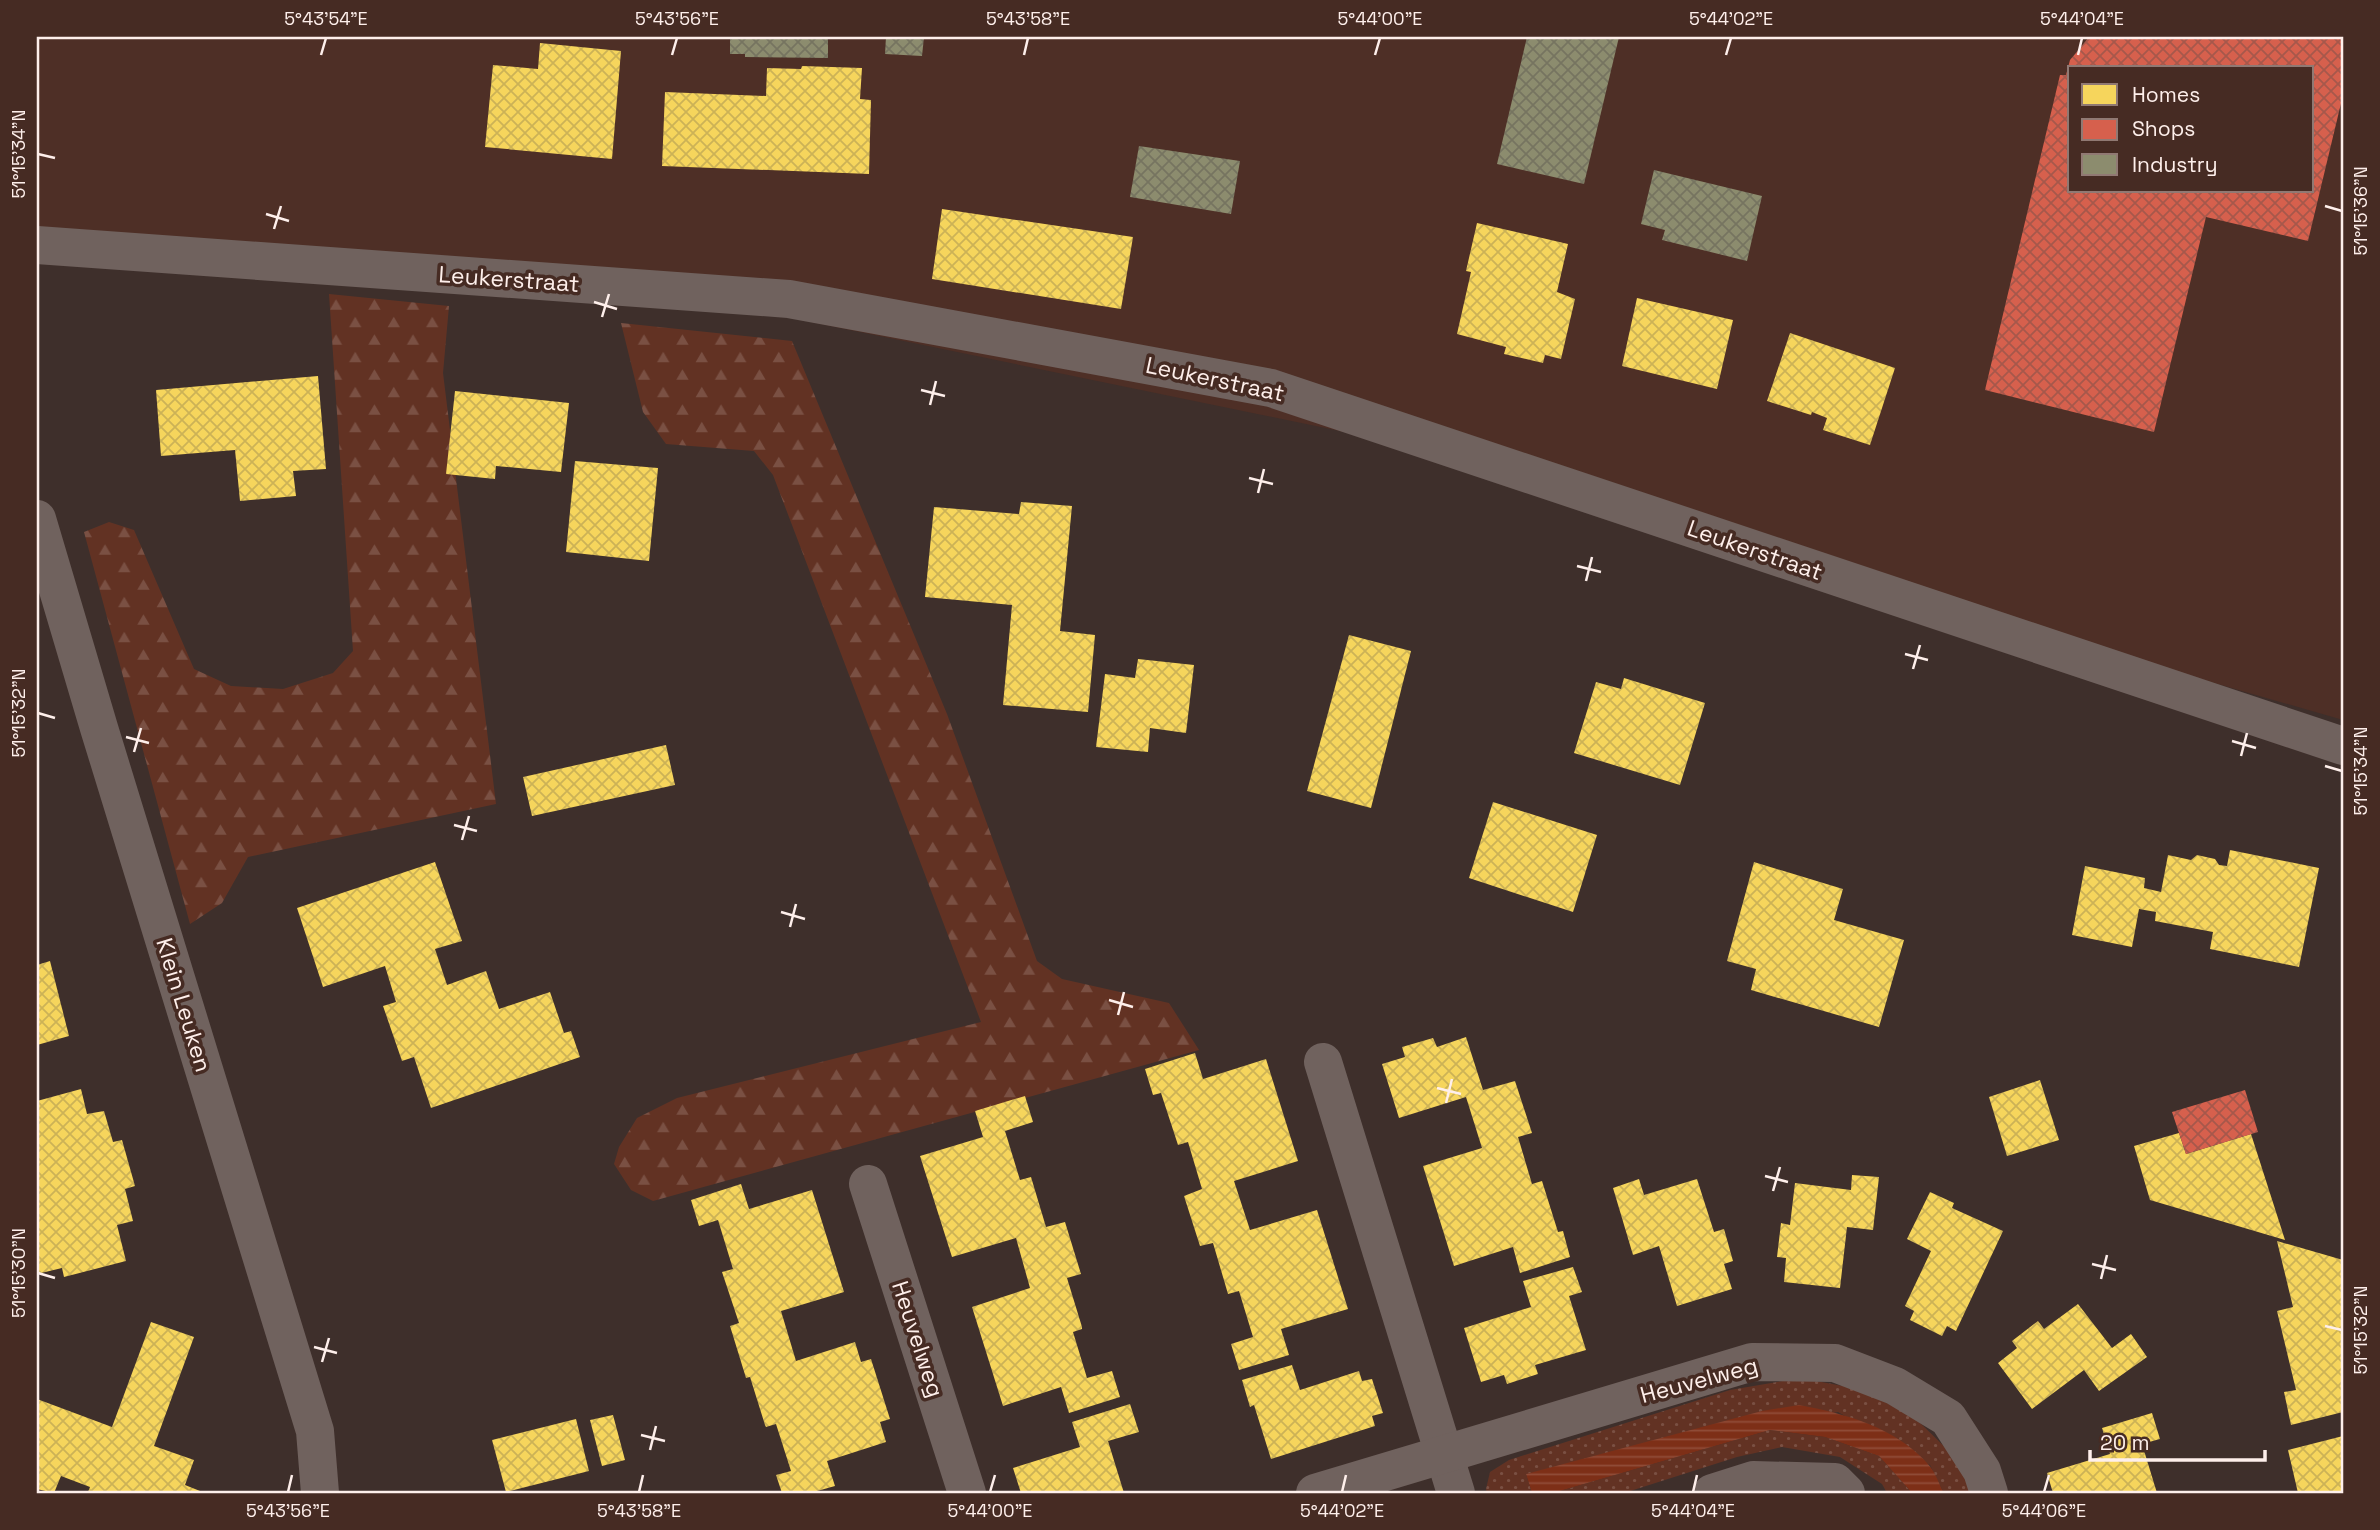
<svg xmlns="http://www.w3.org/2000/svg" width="2380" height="1530" viewBox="0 0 2380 1530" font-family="'Space Grotesk',sans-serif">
	<defs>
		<pattern id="grass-dots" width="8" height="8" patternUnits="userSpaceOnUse" patternTransform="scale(1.75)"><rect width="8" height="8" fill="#623223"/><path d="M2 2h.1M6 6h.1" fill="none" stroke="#7a5043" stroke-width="1.8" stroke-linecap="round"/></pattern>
		<pattern id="forest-firs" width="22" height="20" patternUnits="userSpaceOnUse" patternTransform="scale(1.75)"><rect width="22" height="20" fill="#623223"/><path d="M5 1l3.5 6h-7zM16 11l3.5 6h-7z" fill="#7a5043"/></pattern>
		<pattern id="water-rules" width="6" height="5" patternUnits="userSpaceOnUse" patternTransform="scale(1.75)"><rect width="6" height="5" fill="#7d2f17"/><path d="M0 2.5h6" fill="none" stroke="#904d39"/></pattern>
		<pattern id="homes-cross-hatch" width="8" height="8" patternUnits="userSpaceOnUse" patternTransform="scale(1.75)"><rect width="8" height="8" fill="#f6d55c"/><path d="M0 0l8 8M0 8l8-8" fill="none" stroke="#ccb256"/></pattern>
		<pattern id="shops-cross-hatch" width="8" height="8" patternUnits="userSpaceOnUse" patternTransform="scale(1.75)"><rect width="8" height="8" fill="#d6604d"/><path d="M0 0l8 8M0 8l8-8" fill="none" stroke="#a6584b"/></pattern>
		<pattern id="industry-cross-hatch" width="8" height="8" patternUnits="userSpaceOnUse" patternTransform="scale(1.75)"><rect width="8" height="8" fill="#8c8c6e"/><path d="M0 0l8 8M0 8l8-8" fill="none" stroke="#767460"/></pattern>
	</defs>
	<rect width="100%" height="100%" fill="#3e2f2b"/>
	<path fill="#4e2f26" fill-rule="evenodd" d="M37,37H2343V720L1340,431L787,317L37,256ZM2070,68H2312V191H2070Z"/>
	<g fill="url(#grass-dots)">
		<polygon points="1800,1378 1859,1389 1913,1416 1952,1454 1976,1493 1944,1493 1930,1465 1838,1412 1526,1474 1532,1493 1487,1493 1486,1489 1490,1472 1509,1460 1730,1390"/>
		<polygon points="1770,1430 1825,1437 1879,1456 1912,1493 1887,1493 1882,1484 1840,1457 1782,1447 1737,1457 1624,1493 1553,1493"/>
	</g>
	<g fill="url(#forest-firs)">
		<polygon points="329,294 449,306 443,373 496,804 248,857 222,903 190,924 84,532 109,522 134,530 194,669 231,686 283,689 333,673 353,651"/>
		<polygon points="621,323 792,341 947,714 1037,961 1062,979 1169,1003 1199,1050 653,1201 631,1190 614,1164 619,1147 637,1118 677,1098 981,1022 773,475 754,451 666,444 643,412"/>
	</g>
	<path fill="url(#water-rules)" d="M1799,1405C1846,1414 1895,1427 1928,1464C1935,1471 1939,1484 1944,1493H1912L1879,1456L1825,1437L1770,1430L1553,1493H1532L1526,1474L1762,1411Z"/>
	<g fill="url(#homes-cross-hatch)">
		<polygon points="540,43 621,51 612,159 485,147 493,65 538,69"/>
		<polygon points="802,66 862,68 860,99 871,100 869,174 662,166 665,92 766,96 767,68 801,69"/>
		<polygon points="942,209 1133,237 1121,309 932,279"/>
		<polygon points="1477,223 1568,244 1557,292 1575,299 1561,359 1545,355 1543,363 1504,354 1506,347 1457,334 1471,272 1466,271"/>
		<polygon points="1637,298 1733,320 1717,389 1622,366"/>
		<polygon points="1790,333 1895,368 1870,445 1823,430 1827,418 1812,412 1811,415 1767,401"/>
		<polygon points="318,376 326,469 293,471 296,496 240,501 235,450 161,456 156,390"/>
		<polygon points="455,391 569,403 561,472 496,466 495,479 446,474"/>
		<polygon points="575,461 658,468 649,561 566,552"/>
		<polygon points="1021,502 1072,506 1060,631 1095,635 1088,712 1003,705 1012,605 925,597 934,507 1019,514"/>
		<polygon points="1349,635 1411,651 1371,808 1307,791"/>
		<polygon points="1138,659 1194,665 1186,733 1150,728 1148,752 1096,747 1105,674 1135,678"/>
		<polygon points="1624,678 1705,703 1680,785 1574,753 1596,682 1621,689"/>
		<polygon points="666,745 675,785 532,816 523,777"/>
		<polygon points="1493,802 1597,835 1573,912 1469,878"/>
		<polygon points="2230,850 2319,868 2299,967 2210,949 2213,932 2155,921 2156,912 2139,909 2132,947 2072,935 2085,866 2145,878 2144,888 2161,892 2168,855 2191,860 2197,855 2215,859 2219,865 2227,866"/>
		<polygon points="435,862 462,941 435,949 447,985 486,971 499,1009 550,992 564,1033 571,1031 580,1057 431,1108 414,1057 402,1061 383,1006 396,1002 385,966 323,987 297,908"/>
		<polygon points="1754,862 1843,889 1834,920 1904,940 1879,1027 1751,990 1756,969 1727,961"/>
		<polygon points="50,961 69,1036 37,1045 37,965"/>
		<polygon points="1466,1037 1483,1090 1515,1081 1532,1133 1518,1137 1532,1184 1542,1181 1558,1232 1563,1231 1570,1257 1520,1273 1513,1247 1454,1266 1423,1166 1482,1148 1466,1097 1399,1118 1382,1064 1405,1057 1402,1047 1433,1038 1437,1047"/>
		<polygon points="1195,1053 1203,1079 1266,1059 1298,1161 1234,1181 1250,1230 1317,1210 1348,1309 1281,1329 1289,1355 1239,1370 1231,1344 1253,1337 1239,1291 1228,1294 1213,1243 1200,1246 1184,1196 1202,1189 1188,1142 1178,1145 1161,1093 1153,1095 1145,1069"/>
		<polygon points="2040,1080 2059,1140 2007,1156 1989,1097"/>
		<polygon points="81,1089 87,1114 104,1111 113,1142 122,1140 135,1186 125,1189 133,1221 117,1225 126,1261 64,1277 62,1268 37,1274 37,1101"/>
		<polygon points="1025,1096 1033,1122 1005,1131 1020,1180 1031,1177 1046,1227 1065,1222 1081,1274 1067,1278 1082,1327 1082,1329 1073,1332 1087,1378 1112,1371 1120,1397 1069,1413 1061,1387 1003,1406 972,1307 1030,1288 1016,1238 952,1257 920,1156 983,1137 975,1111"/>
		<polygon points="2179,1133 2186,1154 2251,1134 2285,1240 2150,1200 2134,1146"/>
		<polygon points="1852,1175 1879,1177 1873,1230 1847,1227 1840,1288 1784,1282 1786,1258 1777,1257 1781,1223 1790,1225 1795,1183 1851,1190"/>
		<polygon points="1639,1179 1644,1195 1697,1179 1714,1232 1724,1229 1733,1261 1724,1264 1732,1289 1677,1306 1659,1246 1633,1255 1613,1188"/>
		<polygon points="741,1184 749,1209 812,1190 844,1292 781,1311 796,1361 855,1342 861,1362 871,1359 890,1419 880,1422 886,1442 827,1461 835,1486 810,1493 782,1493 776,1475 791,1471 776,1424 766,1427 765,1425 750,1377 746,1378 730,1326 739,1323 722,1272 733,1269 718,1220 699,1226 691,1200"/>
		<polygon points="1930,1192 1954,1203 1952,1208 2003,1231 1956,1331 1947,1326 1942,1336 1910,1320 1914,1311 1905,1306 1931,1251 1907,1239"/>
		<polygon points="2277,1241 2343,1260 2343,1412 2291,1425 2284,1392 2296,1390 2277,1311 2293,1307"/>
		<polygon points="1573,1267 1582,1292 1569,1296 1586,1350 1535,1365 1538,1374 1507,1384 1504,1375 1481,1382 1464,1328 1531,1307 1523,1281"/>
		<polygon points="2078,1304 2112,1348 2131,1334 2147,1357 2099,1391 2084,1370 2032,1409 1998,1363 2017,1348 2012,1341 2038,1321 2044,1329"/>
		<polygon points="151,1322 194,1337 154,1446 194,1460 185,1485 205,1493 93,1493 88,1492 90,1487 61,1476 54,1493 37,1489 37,1399 112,1427"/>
		<polygon points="1292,1365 1300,1390 1359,1371 1362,1381 1372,1379 1383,1413 1372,1416 1375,1426 1271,1459 1254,1405 1250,1407 1242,1380"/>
		<polygon points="1130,1404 1139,1432 1108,1441 1124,1493 1021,1493 1013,1468 1080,1447 1072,1422"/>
		<polygon points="2152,1413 2160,1439 2142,1444 2157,1493 2053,1493 2047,1473 2110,1454 2102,1428"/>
		<polygon points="613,1415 625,1460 602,1466 590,1420"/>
		<polygon points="576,1419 589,1471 506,1492 492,1440"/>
		<polygon points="2343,1436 2343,1493 2298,1493 2288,1450"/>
	</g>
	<g fill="url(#shops-cross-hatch)" fill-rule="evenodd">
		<path d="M2089,37H2343V95L2308,241L2206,217L2154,432L1985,390L2060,75H2066L2070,60ZM2070,68H2312V191H2070Z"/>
		<polygon points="2245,1090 2258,1132 2186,1154 2172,1112"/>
	</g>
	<g fill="url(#industry-cross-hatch)">
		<polygon points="730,37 828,37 828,58 745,57 745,54 730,54"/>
		<polygon points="886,37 924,37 922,56 885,54"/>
		<polygon points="1527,37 1619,37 1584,184 1497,164"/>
		<polygon points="1139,146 1240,161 1231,214 1130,197"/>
		<polygon points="1654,170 1762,196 1747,261 1662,240 1665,230 1641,224"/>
	</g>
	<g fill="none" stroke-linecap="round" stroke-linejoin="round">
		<g stroke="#70625e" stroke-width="38">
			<polyline points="37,245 789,299 1271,388 2343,746"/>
			<polyline points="37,519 99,728 315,1431 320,1493"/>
			<polyline points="1323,1062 1456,1493"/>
			<polyline points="868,1184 967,1493"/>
			<polyline points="1315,1493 1752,1362 1835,1363 1895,1386 1948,1418 1982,1471 1989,1493"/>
			<polyline points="1712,1493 1753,1480 1835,1482 1846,1493"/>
		</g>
	</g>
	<path fill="none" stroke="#feefeb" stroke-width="2.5" d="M321,55L326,38M672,55L677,38M1024,55L1028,38M1375,55L1380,38M1726,55L1731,38M2078,55L2082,38M38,154L55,158M2325,206L2342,211M266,214L289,221M274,229L281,206M594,302L617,309M602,317L609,294M921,390L945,396M930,405L936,381M1249,478L1273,484M1258,493L1264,469M1577,566L1601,572M1586,581L1592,557M1905,654L1928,660M1913,669L1920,645M38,713L55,718M126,737L149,743M2232,741L2256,748M134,752L141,728M2241,756L2247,733M2325,766L2342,771M454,825L477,831M462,840L469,816M781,912L805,919M790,927L796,904M1109,1000L1133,1007M1118,1015L1124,992M1437,1088L1461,1094M1446,1103L1452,1079M1765,1176L1788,1182M1773,1191L1780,1167M2092,1264L2116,1270M38,1273L55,1278M2101,1279L2107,1255M2325,1326L2342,1330M314,1347L337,1353M322,1362L329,1338M641,1435L665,1441M650,1450L656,1426M288,1492L292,1475M639,1492L643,1475M990,1492L995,1475M1342,1492L1346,1475M1693,1492L1697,1475M2044,1492L2049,1475"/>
	<g text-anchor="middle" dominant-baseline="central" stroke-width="7" stroke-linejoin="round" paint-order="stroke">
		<g font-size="23" fill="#feefeb" stroke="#462b23">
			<text transform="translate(509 279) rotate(4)">Leukerstraat</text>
			<text transform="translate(1215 379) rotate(12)">Leukerstraat</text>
			<text transform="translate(1755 550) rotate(19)">Leukerstraat</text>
			<text transform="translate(184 1005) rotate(73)">Klein Leuken</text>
			<text transform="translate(918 1339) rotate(72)">Heuvelweg</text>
			<text transform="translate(1699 1380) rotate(-15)">Heuvelweg</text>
		</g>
	</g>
	<rect width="2380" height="1530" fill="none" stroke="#462b23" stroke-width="77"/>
	<rect x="2068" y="66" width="245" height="126" fill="#462b23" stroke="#907973" stroke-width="2"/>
	<rect x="2082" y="84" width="35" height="21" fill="#f6d55c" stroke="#907973" stroke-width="2"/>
	<text x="2132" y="102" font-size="21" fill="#feefeb">Homes</text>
	<rect x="2082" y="119" width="35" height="21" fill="#d6604d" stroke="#907973" stroke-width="2"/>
	<text x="2132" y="136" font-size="21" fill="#feefeb">Shops</text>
	<rect x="2082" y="154" width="35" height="21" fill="#8c8c6e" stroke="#907973" stroke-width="2"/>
	<text x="2132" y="172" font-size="21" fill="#feefeb">Industry</text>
	<path d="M2090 1450v10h175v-10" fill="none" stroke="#feefeb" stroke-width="3.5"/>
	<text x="2100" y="1450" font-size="21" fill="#feefeb" stroke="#462b23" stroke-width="5" paint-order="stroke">20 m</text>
	<rect x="38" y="38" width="2304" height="1454" fill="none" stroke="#feefeb" stroke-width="2.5"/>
	<g font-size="18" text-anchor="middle" fill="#feefeb">
		<text x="326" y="25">5°43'54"E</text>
		<text x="677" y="25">5°43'56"E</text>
		<text x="1028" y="25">5°43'58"E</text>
		<text x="1380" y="25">5°44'00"E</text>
		<text x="1731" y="25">5°44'02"E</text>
		<text x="2082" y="25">5°44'04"E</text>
		<text transform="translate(19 154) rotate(-90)" y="6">51°15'34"N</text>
		<text transform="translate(2361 211) rotate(-90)" y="6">51°15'36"N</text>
		<text transform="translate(19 713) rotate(-90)" y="6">51°15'32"N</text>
		<text transform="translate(2361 771) rotate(-90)" y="6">51°15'34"N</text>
		<text transform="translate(19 1273) rotate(-90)" y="6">51°15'30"N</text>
		<text transform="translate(2361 1330) rotate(-90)" y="6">51°15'32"N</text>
		<text x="288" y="1517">5°43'56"E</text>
		<text x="639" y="1517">5°43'58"E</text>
		<text x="990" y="1517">5°44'00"E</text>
		<text x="1342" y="1517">5°44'02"E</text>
		<text x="1693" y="1517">5°44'04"E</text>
		<text x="2044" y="1517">5°44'06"E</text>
	</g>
</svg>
